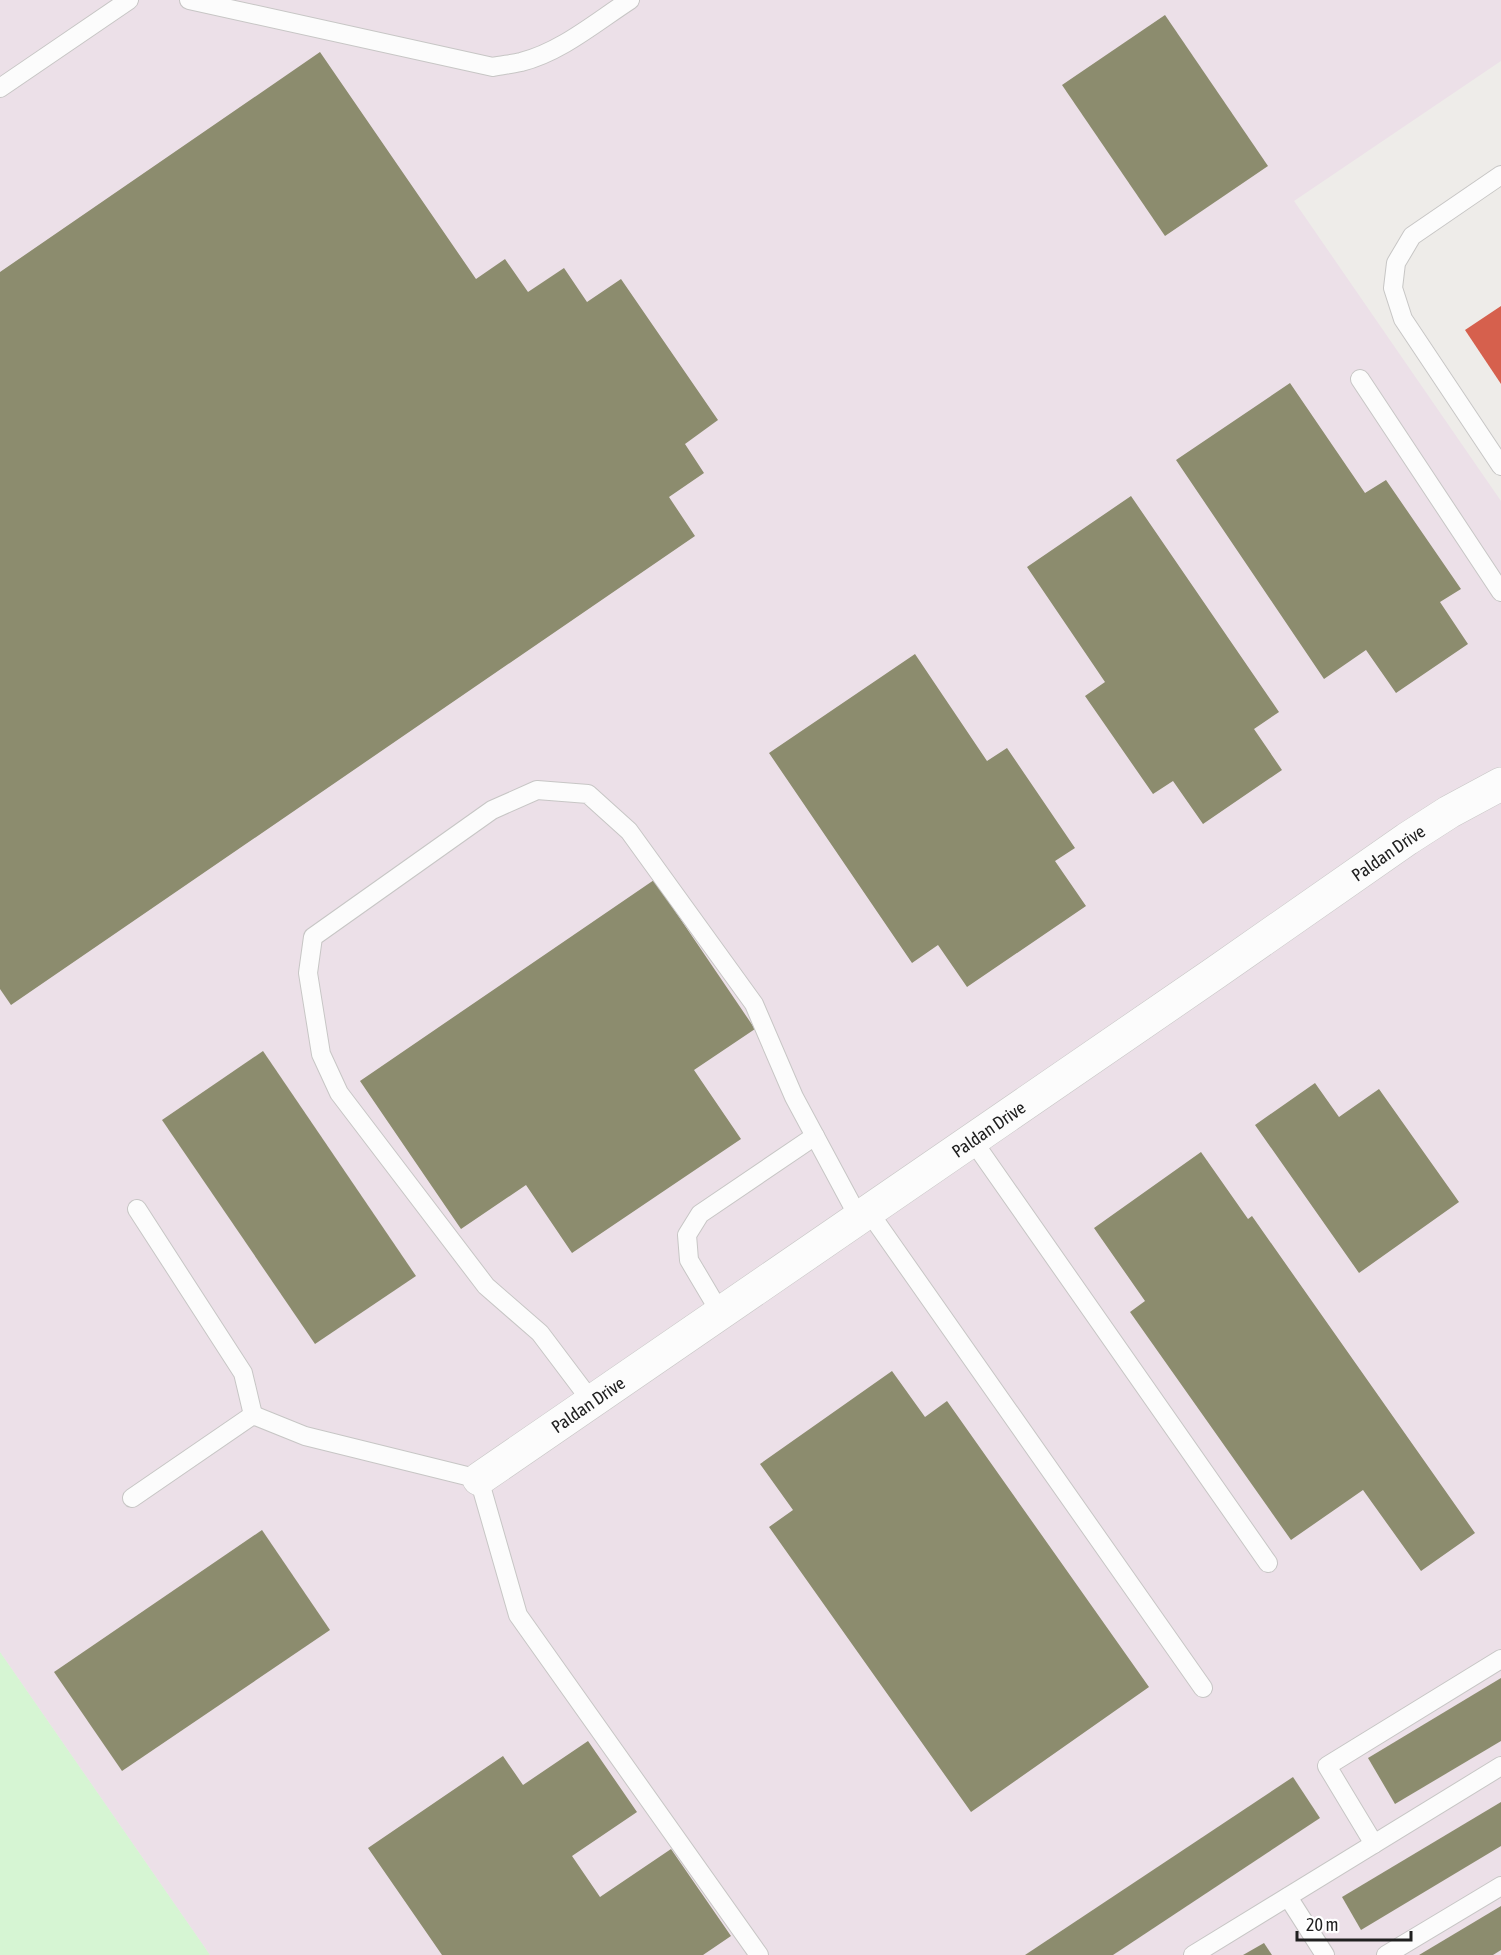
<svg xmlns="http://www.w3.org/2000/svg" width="1501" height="1955" viewBox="0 0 1501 1955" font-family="'Asap Condensed',sans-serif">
	<rect width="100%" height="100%" fill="#eeece9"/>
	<polygon fill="#ece0e8" points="0,0 1501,0 1501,61 1294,201 1501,501 1501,1955 210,1955 0,1652"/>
	<polygon fill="#d6f5d3" points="0,1652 210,1955 0,1955"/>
	<polygon fill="#d6604d" points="1501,306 1501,384 1465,330"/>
	<g fill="#8c8c6e">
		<polygon points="1165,15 1268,166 1165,236 1062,85"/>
		<polygon points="320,52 476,279 505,259 528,292 564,268 587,302 621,279 718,420 685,444 704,473 669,497 695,536 11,1005 0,989 0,272"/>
		<polygon points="1290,383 1365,493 1386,480 1461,589 1440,602 1468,644 1396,693 1366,650 1324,679 1176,460"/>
		<polygon points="1131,496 1279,712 1254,729 1282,770 1203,824 1173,781 1153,794 1085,696 1105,682 1027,567"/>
		<polygon points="915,654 987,761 1007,748 1075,848 1055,861 1086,906 967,987 938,945 912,963 769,753"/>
		<polygon points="654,880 755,1029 694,1070 741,1139 572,1253 526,1185 461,1229 360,1081"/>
		<polygon points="263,1051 416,1276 315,1344 162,1120"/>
		<polygon points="1315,1083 1339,1117 1379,1089 1459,1202 1359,1273 1255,1125"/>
		<polygon points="1201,1152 1248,1219 1252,1216 1475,1533 1421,1571 1363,1490 1291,1540 1130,1312 1145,1301 1094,1228"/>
		<polygon points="892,1371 925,1417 947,1401 1149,1687 971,1812 769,1527 793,1510 760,1464"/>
		<polygon points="262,1530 330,1630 122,1771 54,1672"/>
		<polygon points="1501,1678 1501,1741 1395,1804 1368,1758"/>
		<polygon points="588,1741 637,1812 572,1856 600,1897 671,1849 731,1936 703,1955 442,1955 368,1848 503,1756 523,1785"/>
		<polygon points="1293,1777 1320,1818 1113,1955 1025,1955"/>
		<polygon points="1501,1802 1501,1846 1361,1930 1342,1897"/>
		<polygon points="1501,1906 1501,1950 1493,1955 1419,1955"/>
		<polygon points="1264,1943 1272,1955 1243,1955"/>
	</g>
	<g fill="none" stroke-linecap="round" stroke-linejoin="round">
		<g stroke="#c7c6c5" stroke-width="20">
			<g id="service">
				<path d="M189,0L493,67C503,65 512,64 521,62C561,52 596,22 630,0"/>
				<polyline points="0,88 129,0"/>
				<polyline points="1501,175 1412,236 1396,263 1393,288 1403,319 1501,466"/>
				<polyline points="1360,379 1501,592"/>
				<polyline points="973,1141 1268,1563"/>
				<polyline points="137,1209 243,1373 253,1415"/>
				<polyline points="869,1212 1203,1688"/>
				<polyline points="721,1314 689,1260 687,1235 700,1214 815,1136"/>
				<polyline points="592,1402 540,1333 486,1286 339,1093 321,1054 308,973 313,937 492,810 537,790 588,794 629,831 754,1004 794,1097 859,1218"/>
				<polyline points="132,1498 253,1415 305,1436 479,1479 518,1615 759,1955"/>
				<polyline points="1374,1844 1327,1766 1501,1659"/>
				<polyline points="1288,1897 1325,1955"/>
				<polyline points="1193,1955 1501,1766"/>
				<polyline points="1386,1955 1501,1886"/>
			</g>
		</g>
		<g stroke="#c7c6c5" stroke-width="34">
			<g id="minor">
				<path id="s1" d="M479,1479L1215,973L1407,839L1449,812L1501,784"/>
			</g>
		</g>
		<use href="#service" stroke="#fcfcfc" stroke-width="18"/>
		<use href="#minor" stroke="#fcfcfc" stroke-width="33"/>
	</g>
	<g text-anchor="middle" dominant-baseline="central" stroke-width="6" stroke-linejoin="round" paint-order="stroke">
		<g font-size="18" fill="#202020" stroke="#fff">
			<text stroke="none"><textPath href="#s1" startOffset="1104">Paldan Drive</textPath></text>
			<text stroke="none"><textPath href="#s1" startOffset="618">Paldan Drive</textPath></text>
			<text stroke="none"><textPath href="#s1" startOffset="132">Paldan Drive</textPath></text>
		</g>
	</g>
	<path d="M1297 1931v9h114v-9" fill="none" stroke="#202020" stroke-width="3"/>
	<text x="1306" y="1931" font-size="18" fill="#202020" stroke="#ffffff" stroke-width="4.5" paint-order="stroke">20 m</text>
</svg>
